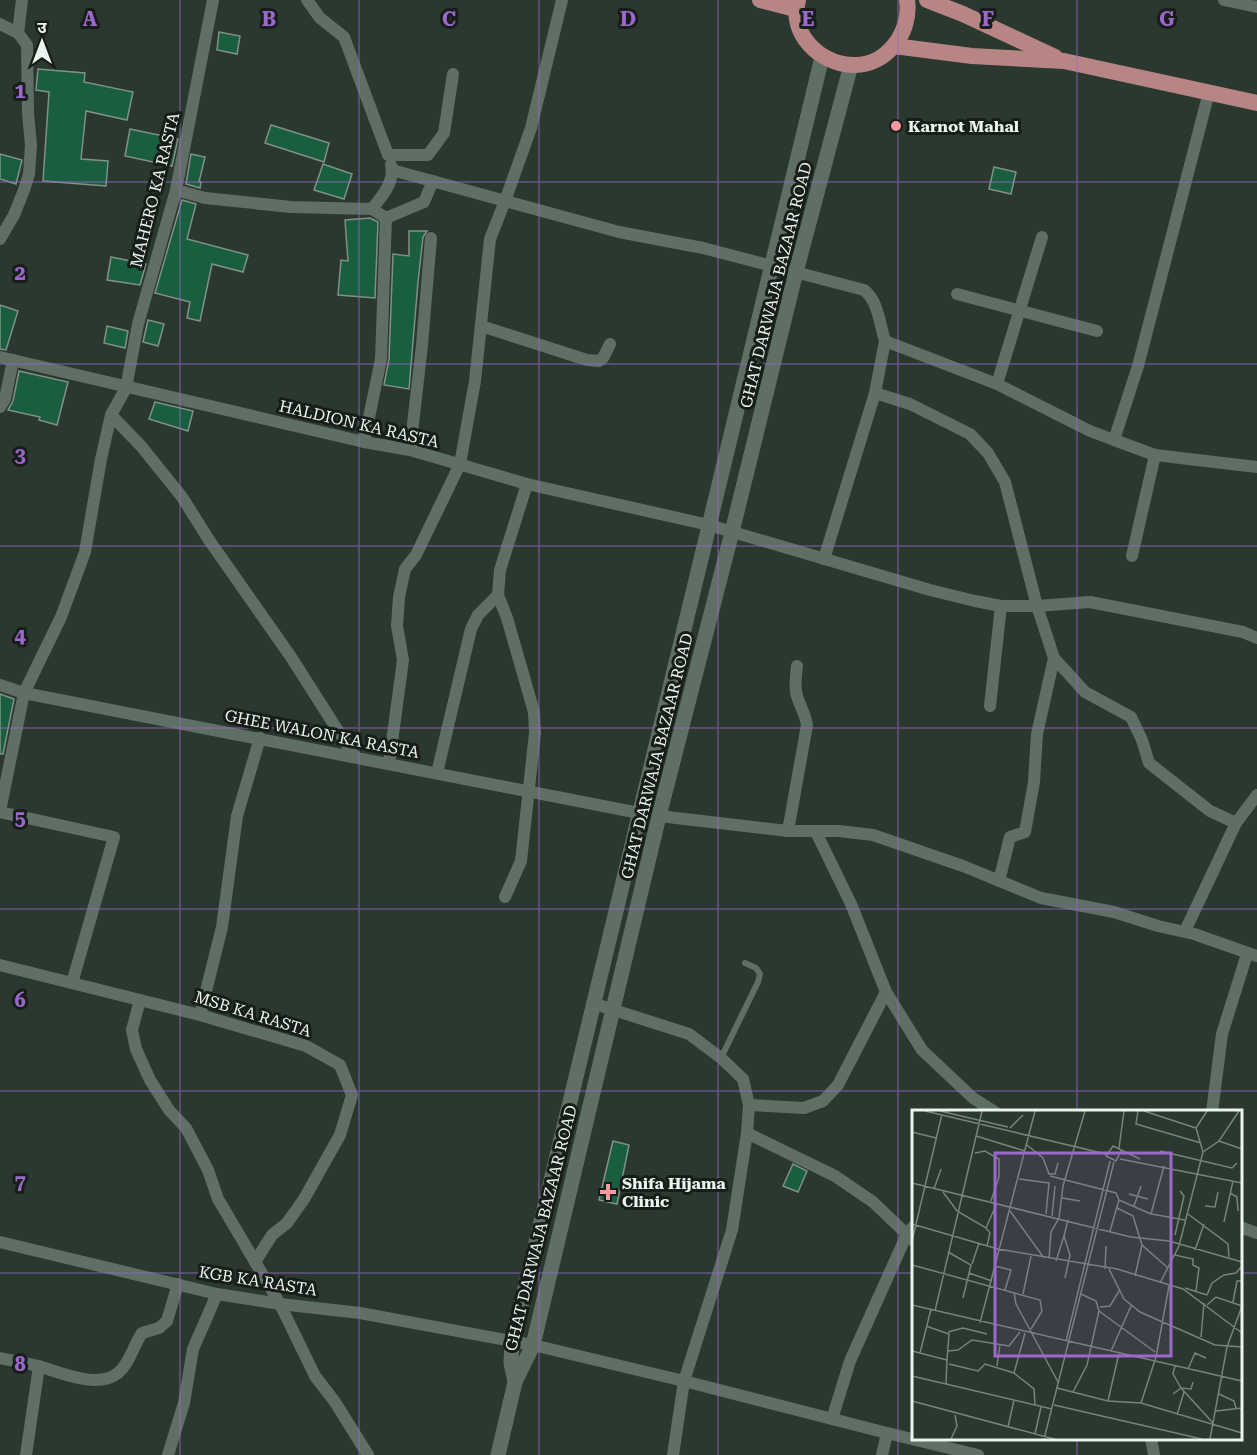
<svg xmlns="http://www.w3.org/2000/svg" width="1257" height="1455" viewBox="0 0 1257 1455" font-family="'Roboto Serif','Noto Sans Devanagari',serif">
	<rect width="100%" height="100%" fill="#2a382f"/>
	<g fill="#195e3e" stroke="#819187" stroke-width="1.5">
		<polygon points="219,32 240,36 237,54 217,50"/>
		<polygon points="38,69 85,73 84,82 133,92 127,120 86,111 81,159 108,161 106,186 43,181 49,92 36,90"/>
		<polygon points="271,125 329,143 324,162 265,143"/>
		<polygon points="130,129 178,139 172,166 125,156"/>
		<polygon points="0,154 22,160 16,184 0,179"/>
		<polygon points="191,154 205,157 199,182 201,182 200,188 186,184"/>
		<polygon points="323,164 352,174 344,199 314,190"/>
		<polygon points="994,167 1016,172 1011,194 989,189"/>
		<polygon points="182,200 196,204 187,239 248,255 243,272 212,264 200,321 187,318 190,302 155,293"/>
		<polygon points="370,218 378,222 375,298 338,295 341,260 348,261 345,220"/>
		<polygon points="409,231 427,231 423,237 418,282 409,389 384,385 389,359 393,254 409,256"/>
		<polygon points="111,257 146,264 140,285 107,280"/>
		<polygon points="0,305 18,311 6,350 0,349"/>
		<polygon points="148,320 164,324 158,346 143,342"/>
		<polygon points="107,326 128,331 125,348 104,343"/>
		<polygon points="19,371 68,382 57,425 39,420 40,417 8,410 13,401"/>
		<polygon points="155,402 193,411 188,431 149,419"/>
		<polygon points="0,694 14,699 3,754 0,754"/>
		<polygon points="613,1141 629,1145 617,1204 599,1200"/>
		<polygon points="793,1164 807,1171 798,1192 783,1186"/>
	</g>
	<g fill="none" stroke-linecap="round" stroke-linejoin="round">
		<polyline stroke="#606f65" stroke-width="6" points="721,1058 758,982 760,974 756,968 745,963"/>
		<g stroke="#606f65" stroke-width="12">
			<polyline points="307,0 320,18 344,37 388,155 428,155 444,133 453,74"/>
			<polyline points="1224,0 1257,7"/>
			<polyline points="0,24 18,33 27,45 28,113 31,145 29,174 24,190 14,215 0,239"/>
			<polyline points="18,33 22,0"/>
			<polyline points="1209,92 1138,366 1114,440 1155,455 1257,467"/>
			<path d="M392,170L619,232L703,248L864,290C878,300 880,325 885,341"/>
			<polyline points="176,190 205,198 291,207 372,209 386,218 381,359 364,442"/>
			<path d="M372,209C382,196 395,182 391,165"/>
			<polyline points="386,218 424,202 433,181"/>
			<polyline points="957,294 1097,331"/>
			<polyline points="481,326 587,360 599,361 603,358 610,344"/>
			<polyline points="0,357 364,442 410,450 527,484 709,525 930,590 975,601 1001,606 1037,606 1090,602 1243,632 1257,638"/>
			<polyline points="997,384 1042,237"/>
			<polyline points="875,393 910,404 970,434 988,453 1005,482 1037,606 1054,658 1085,692 1131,717 1142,740 1149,763 1210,811 1236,823"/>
			<polyline points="0,407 5,399 13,360"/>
			<polyline points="111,415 141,446 182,497 209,540 291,657 354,756"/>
			<polyline points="410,450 422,345 431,238"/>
			<polyline points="1132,556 1155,455"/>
			<polyline points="824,559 875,393 885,341 997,384 1090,431 1114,440"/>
			<polyline points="0,685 24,693 639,813"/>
			<polyline points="990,706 1001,606"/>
			<polyline points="389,764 403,660 397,626 399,597 405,569 416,555 460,464 475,381 490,239 505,201 531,128 562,0"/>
			<polyline points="437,773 471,629 478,615 498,595"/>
			<polyline points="0,811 24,693 61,617 85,552 101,459 111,415 126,388 138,324 176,190 213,0"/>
			<polyline points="0,812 114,837 72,983"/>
			<polyline points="659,816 788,831 839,831 873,835 963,866 1041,898 1114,912 1158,926 1194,934 1257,956"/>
			<path d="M788,831L807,725C805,713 800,706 797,696C794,687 796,676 797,666"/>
			<polyline points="816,832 851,904 886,992 922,1050 973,1098 995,1112"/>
			<polyline points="999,881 1010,837 1025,832 1034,782 1037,734 1054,658"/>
			<polyline points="505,897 521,861 535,733 534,712 507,618 498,595 500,570 527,484"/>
			<polyline points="1185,931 1236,823 1257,795"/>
			<polyline points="0,965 200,1015 306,1046 340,1065 352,1095 340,1135 304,1199 287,1223 272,1235 255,1262"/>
			<polyline points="140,1000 132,1030 136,1049 150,1080 169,1110 186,1128 208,1170 218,1199 280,1304 315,1376 335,1402 368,1455"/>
			<polyline points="592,1003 689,1034 721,1058 743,1079 749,1105 747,1133 732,1230 684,1381 673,1455"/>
			<polyline points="200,1015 222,927 237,816 260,738"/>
			<polyline points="749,1105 804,1108 823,1101 838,1085 886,992"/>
			<polyline points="1212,1112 1222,1034 1247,954"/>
			<polyline points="747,1133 835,1176 873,1202 914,1241"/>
			<polyline points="1240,1227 1257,1233"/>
			<polyline points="0,1242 217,1294 280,1304 360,1313 533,1345 684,1381 887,1433 978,1455"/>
			<path d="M0,1358C14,1361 28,1363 41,1367C62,1373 98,1389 118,1373C130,1363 133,1346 142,1333L159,1328L167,1321L178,1284"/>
			<polyline points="832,1419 850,1361 907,1234 914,1226"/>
			<polyline points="1151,1438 1154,1455"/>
			<polyline points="26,1455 39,1366"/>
			<polyline points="168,1455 184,1403 193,1349 217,1294"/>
			<polyline points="882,1455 887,1433"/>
		</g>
		<g stroke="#606f65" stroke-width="15">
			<path d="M515,1382L511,1363L512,1342C612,912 721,486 822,57"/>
			<polyline points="498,1455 515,1382 533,1345 659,816 732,532 796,272 851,65"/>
		</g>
		<g stroke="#b68584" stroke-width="16">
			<polyline points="760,0 795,9"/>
			<path d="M798,0C789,34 819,63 852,65C886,67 912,32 907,0"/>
			<polyline points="927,0 963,14 1055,57"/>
			<polyline points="894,46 972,56 1064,61 1257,103"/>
		</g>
	</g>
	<path fill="none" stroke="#9d68cd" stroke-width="1.5" stroke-opacity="0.55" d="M180,0V1455M359,0V1455M539,0V1455M718,0V1455M898,0V1455M1077,0V1112M0,182H1257M0,364H1257M0,546H1257M0,728H1257M0,909H1257M0,1091H1257M0,1273H914M1240,1273H1257M1077,1438V1455"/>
	<g fill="#f49a9f" stroke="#171d19" stroke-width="2">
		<circle cx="896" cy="126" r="6"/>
		<path d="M605 1183h6v6h6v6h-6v6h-6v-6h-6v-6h6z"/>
	</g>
	<g text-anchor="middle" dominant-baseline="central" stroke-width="6" stroke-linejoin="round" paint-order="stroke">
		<g font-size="16" font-weight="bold" fill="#ebf4ee" stroke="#171d19" text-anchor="start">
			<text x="908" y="126">Karnot Mahal</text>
			<text x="622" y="1183">Shifa Hijama<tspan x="622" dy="18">Clinic</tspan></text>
		</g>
		<g font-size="16" fill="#ebf4ee" stroke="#171d19">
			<text transform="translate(155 190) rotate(-76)">MAHERO KA RASTA</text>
			<text transform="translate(776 285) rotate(-76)">GHAT DARWAJA BAZAAR ROAD</text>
			<text transform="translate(359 424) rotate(13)">HALDION KA RASTA</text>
			<text transform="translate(322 734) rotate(11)">GHEE WALON KA RASTA</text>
			<text transform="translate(657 756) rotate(-76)">GHAT DARWAJA BAZAAR ROAD</text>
			<text transform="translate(253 1014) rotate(17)">MSB KA RASTA</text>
			<text transform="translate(541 1228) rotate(-76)">GHAT DARWAJA BAZAAR ROAD</text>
			<text transform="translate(258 1281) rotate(9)">KGB KA RASTA</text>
		</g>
	</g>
	<g transform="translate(912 1110)">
		<rect width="330" height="330" fill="#2a382f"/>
		<path fill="none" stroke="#77837b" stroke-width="1.5" d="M13,1L194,44M28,1L96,17M226,1L224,14L289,33M232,1L284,18L295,1M98,18L111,5M284,18L291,42M0,22L24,28M64,26L113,41M307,31L330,39M115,35L131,48L137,64H143L146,53M207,38L212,1M209,41L204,51L194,46L201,36L228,49M248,41L320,58L325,53M63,43L73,41L87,49V67L79,91M208,49L330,73M252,56L239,104L273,110M138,66L204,83L207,90M107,69L137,73L134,104M0,73L219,127L257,131L330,152M22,79L29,59M31,82L45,101L74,118L85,93M318,83L325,87L326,101M217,84L236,89M150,88L168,91M222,96L229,76M293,96L303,97L306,82M205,98L221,106L230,135L256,158M98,101L132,148M276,104L316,134L317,147M140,106L143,76M312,112L321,71M0,114L86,139L205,159L271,179L330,223M74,118L78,123L75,136M198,121L207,90L239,104M263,125L272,86L268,81M0,131L30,4M283,140L292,114M36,142L59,155L51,188M263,145L281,149V155L287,158L284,181M137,149L139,122L147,108L151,76L173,1M144,151L152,126M60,154L67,133M0,155L128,190L130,201L119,219M83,156L99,160L93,180M193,159L194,136M197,159L212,189L228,202L303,235L330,237M57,163L80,171M223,166L230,135M153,168L158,145L152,126L156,110M248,173L267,136L291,42L307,31L327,1M273,178L295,185M102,182L104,194L146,272M111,184L119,146M295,185L300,173L312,165L324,163L330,156M321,192L325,171H330M0,195L330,271M295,195L304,187L330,196M188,197L198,196L207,181M23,201L70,1M187,201L243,242M68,213L123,1M14,216L37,224L35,250M36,222L51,218L75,224M289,227L292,193M154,231L198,51M0,241L35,250L34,274M36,241L46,240L60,230L97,236L108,222M199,241L219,196M8,243L19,199M37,254L66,261L73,254L102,263L122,279L123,295M85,256L88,234M263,256L261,264L269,278L301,313M276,259L283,243L294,248M102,263L113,223M0,266L140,299M145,278L196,291L229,293L330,323M161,282L175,255L187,201L184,191L169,184M261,284L269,278L279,279L281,272M307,284L322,291L324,298M0,291L142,329M196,291L207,243M229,293L244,247L257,176M142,295L290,329M304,301L330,298M265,305L272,282M96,317L102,290M123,324L129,297M39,329L45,316L43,305M132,329L202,52M298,329L315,237L330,196"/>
		<path fill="#9d68cd" fill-opacity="0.15" stroke="#9d68cd" stroke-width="3" d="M83,43H259V246H83Z"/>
		<rect width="330" height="330" fill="none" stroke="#ebf4ee" stroke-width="3"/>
	</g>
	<g font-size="20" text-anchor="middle" font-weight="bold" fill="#9d68cd" stroke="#171d19" stroke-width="6" stroke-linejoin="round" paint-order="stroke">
		<text x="90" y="26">A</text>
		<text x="269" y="26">B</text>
		<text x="449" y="26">C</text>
		<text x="628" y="26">D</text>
		<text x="808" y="26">E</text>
		<text x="988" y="26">F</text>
		<text x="1167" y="26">G</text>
		<text x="20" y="98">1</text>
		<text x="20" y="280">2</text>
		<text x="20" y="462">3</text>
		<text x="20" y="643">4</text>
		<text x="20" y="825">5</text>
		<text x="20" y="1007">6</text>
		<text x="20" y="1189">7</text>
		<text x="20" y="1371">8</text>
	</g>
	<g transform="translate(42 42)" stroke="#171d19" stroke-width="4.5" paint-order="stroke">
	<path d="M0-4.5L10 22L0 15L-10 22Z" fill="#ebf4ee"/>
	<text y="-9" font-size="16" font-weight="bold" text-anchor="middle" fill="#ebf4ee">उ</text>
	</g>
</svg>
